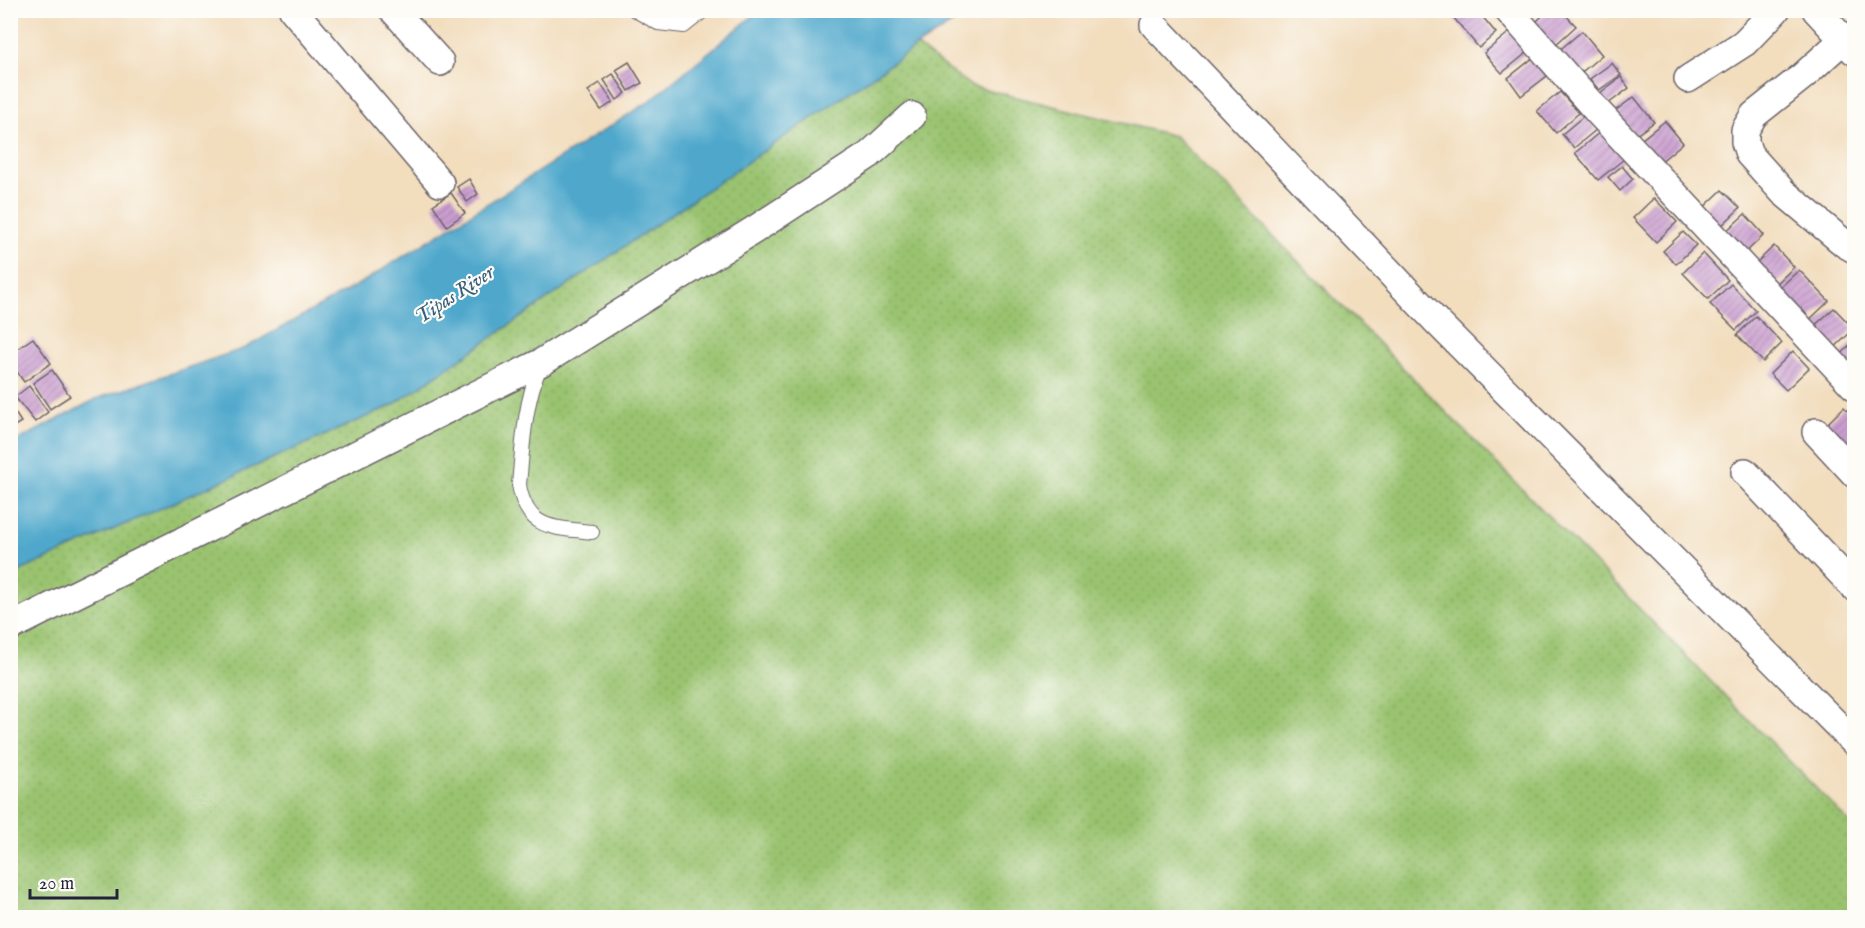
<svg xmlns="http://www.w3.org/2000/svg" width="1865" height="928" viewBox="0 0 1865 928" font-family="'IM FELL English',serif">
	<defs>
		<pattern id="grass-dots" width="8" height="8" patternUnits="userSpaceOnUse" patternTransform="scale(1.5)"><rect width="8" height="8" fill="#9ac36f"/><path d="M2 2h.1M6 6h.1" fill="none" stroke="#84a761" stroke-width="1.8" stroke-linecap="round"/></pattern>
		<pattern id="building-hatch" width="6" height="6" patternUnits="userSpaceOnUse" patternTransform="scale(1.5)"><rect width="6" height="6" fill="#cb9ed0"/><path d="M-1 1l2-2M0 6l6-6M5 7l2-2" fill="none" stroke="#a480aa"/></pattern>
	</defs>
	<rect width="100%" height="100%" fill="#fdfcf7"/>
	<filter id="ink" filterUnits="userSpaceOnUse"><feTurbulence type="fractalNoise" baseFrequency=".0167" numOctaves="2"/><feDisplacementMap in="SourceGraphic" scale="12" xChannelSelector="R" yChannelSelector="G"/><feConvolveMatrix kernelMatrix="1 2 1 2 8 2 1 2 1" color-interpolation-filters="sRGB"/></filter>
	<filter id="wash" filterUnits="userSpaceOnUse"><feTurbulence type="fractalNoise" baseFrequency=".008" numOctaves="4" result="noise"/><feDisplacementMap in="SourceGraphic" scale="24" xChannelSelector="R" yChannelSelector="G"/><feGaussianBlur stdDeviation="1.35" result="paint"/><feColorMatrix in="noise" values="0 0 0 0 0 0 0 0 0 0 0 0 0 0 0 0 0 1.4 0 .05"/><feComposite in="paint" operator="in"/></filter>
	<g filter="url(#wash)">
		<rect width="100%" height="100%" fill="#f2ddbd"/>
		<polygon fill="url(#grass-dots)" stroke="#5e7255" stroke-width="1.5" points="917,46 971,86 1175,136 1854,827 1854,917 11,917 10,575 393,405"/>
		<polygon fill="#4fa8cc" stroke="#386584" stroke-width="1.5" points="759,11 972,11 917,46 393,405 11,575 11,444 96,399 245,348 366,280 647,103"/>
		<g id="blocks">
			<g fill="url(#building-hatch)">
				<polygon points="1461,10 1477,10 1496,33 1479,48 1453,17"/>
				<polygon points="1548,10 1561,10 1576,26 1552,48 1532,26"/>
				<polygon points="1512,30 1530,50 1502,73 1484,53"/>
				<polygon points="1582,31 1602,55 1576,77 1556,53"/>
				<polygon points="1533,58 1547,76 1521,96 1508,78"/>
				<polygon points="629,62 642,83 629,91 616,70"/>
				<polygon points="1612,63 1621,75 1599,90 1590,79"/>
				<polygon points="613,74 626,93 617,100 604,80"/>
				<polygon points="1621,77 1629,88 1608,104 1600,93"/>
				<polygon points="600,83 613,102 601,110 588,91"/>
				<polygon points="1560,92 1579,113 1556,133 1537,111"/>
				<polygon points="1634,97 1654,122 1635,136 1615,111"/>
				<polygon points="1585,115 1597,129 1574,148 1562,134"/>
				<polygon points="1665,121 1683,143 1659,163 1641,140"/>
				<polygon points="1601,131 1624,159 1598,180 1575,153"/>
				<polygon points="1622,166 1633,179 1620,191 1608,177"/>
				<polygon points="469,179 478,194 467,202 457,187"/>
				<polygon points="1722,190 1740,208 1717,230 1700,211"/>
				<polygon points="451,193 465,213 447,226 433,205"/>
				<polygon points="1654,198 1677,222 1656,242 1633,218"/>
				<polygon points="1745,214 1764,235 1744,254 1724,233"/>
				<polygon points="1683,232 1696,245 1676,264 1663,251"/>
				<polygon points="1774,246 1794,267 1772,288 1752,267"/>
				<polygon points="1703,253 1728,280 1708,299 1683,273"/>
				<polygon points="1799,270 1829,301 1804,325 1774,293"/>
				<polygon points="1731,284 1756,311 1736,330 1710,304"/>
				<polygon points="1834,308 1854,329 1832,350 1811,329"/>
				<polygon points="1756,316 1782,343 1763,362 1737,335"/>
				<polygon points="33,338 51,363 24,382 10,362 10,354"/>
				<polygon points="1854,341 1854,377 1837,359"/>
				<polygon points="1793,351 1809,368 1786,390 1770,374"/>
				<polygon points="52,370 70,396 50,409 33,383"/>
				<polygon points="29,386 48,412 35,422 15,397"/>
				<polygon points="10,405 21,422 10,429"/>
				<polygon points="1844,407 1854,418 1854,445 1848,451 1825,426"/>
			</g>
		</g>
	</g>
	<g filter="url(#ink)">
		<use href="#blocks" fill-opacity="0" stroke="#6b6368" stroke-width="1.5"/>
		<g fill="none" stroke-linecap="round" stroke-linejoin="round">
			<g stroke="#6b6368" stroke-width="16">
				<g id="lane">
					<polyline points="635,10 658,23 684,26 704,10"/>
					<path d="M540,366C524,406 523,443 519,485C527,531 554,527 592,532"/>
				</g>
			</g>
			<g stroke="#6b6368" stroke-width="30">
				<g id="street">
					<polyline points="293,10 440,183"/>
					<polyline points="393,10 440,62"/>
					<polyline points="1508,10 1598,112 1854,386"/>
					<polyline points="1816,10 1854,51"/>
					<polyline points="1154,25 1436,321 1854,742"/>
					<polyline points="1844,39 1803,76 1754,115 1745,130 1745,142 1749,154 1783,192 1845,244 1854,249"/>
					<polyline points="1688,79 1744,43 1776,10"/>
					<polyline points="1816,432 1854,473"/>
					<polyline points="1745,472 1854,587"/>
					<polyline points="10,627 542,362 754,230 869,155 912,116"/>
				</g>
			</g>
			<use href="#lane" stroke="#fff" stroke-width="14"/>
			<use href="#street" stroke="#fff" stroke-width="27"/>
		</g>
	</g>
	<g text-anchor="middle" dominant-baseline="central" stroke-width="4.5" stroke-linejoin="round" paint-order="stroke">
		<g font-size="20" font-style="italic" fill="#365e7c" stroke="#fdfcf7">
			<text transform="translate(455 295) rotate(-33)">Tipas River</text>
		</g>
	</g>
	<rect width="1865" height="928" fill="none" stroke="#fdfcf7" stroke-width="36"/>
	<path d="M30 889v9h87v-9" fill="none" stroke="#22223b" stroke-width="3"/>
	<text x="39" y="889" font-size="18" fill="#22223b" stroke="#fdfcf7" stroke-width="4.5" paint-order="stroke">20 m</text>
</svg>
